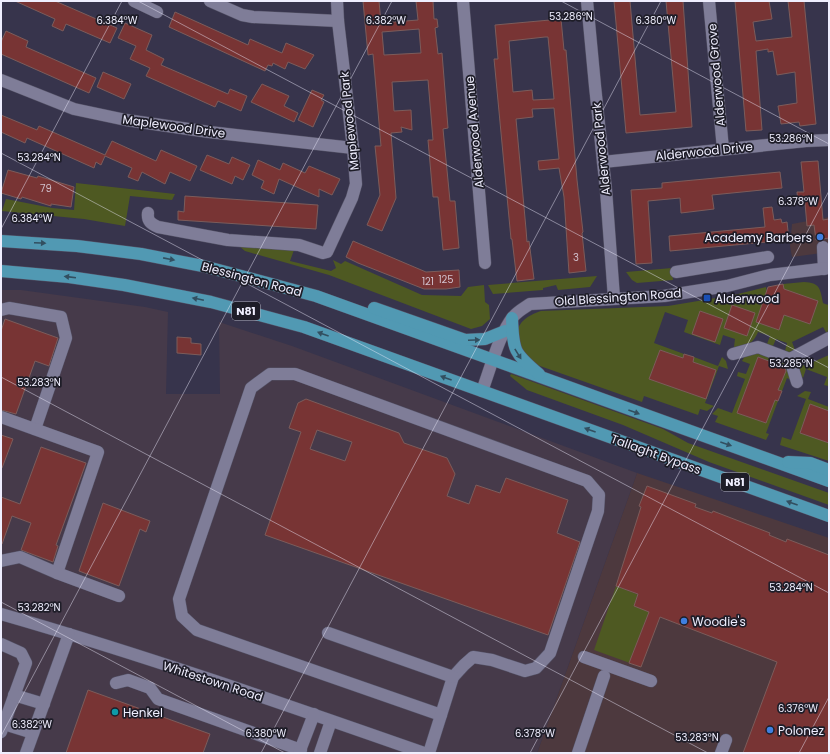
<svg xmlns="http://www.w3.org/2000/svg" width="830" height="754" viewBox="0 0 830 754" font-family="Poppins,sans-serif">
	<rect width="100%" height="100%" fill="#37344c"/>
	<g fill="#4d393e">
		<polygon points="829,217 829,252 792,257 790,246 792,224"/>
		<polygon points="637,473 829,538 829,753 537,753"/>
	</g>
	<polygon fill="#463a4a" points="1,290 21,290 145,307 168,312 166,394 220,394 219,322 292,346 637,473 537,753 1,753"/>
	<g fill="#4e5922">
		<polygon points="76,183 175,194 172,200 130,196 125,226 84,219 2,211 6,199 52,208 74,210"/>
		<polygon points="239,246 294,250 290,261 331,271 336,268 333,260 341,264 345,261 422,295 461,296 468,287 484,285 485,302 489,305 490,319 482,326 471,329 329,275 245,251"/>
		<polygon points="672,268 673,280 637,283 632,280 626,272"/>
		<polygon points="597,276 590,287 558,290 556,285 543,288 543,290 493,294 488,285"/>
		<path d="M804,282C820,283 820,288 823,303L825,304L829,305L828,330L827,334L823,327L792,342L795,350L789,352L785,351L787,343L776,339L773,346L767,344L770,336L758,332C753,344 747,346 734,347L735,339L723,335L720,345L684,332L688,320L665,312L654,343L684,354L683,358L660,350L650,379L716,370L693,362L694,357L718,366L722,357L726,361L728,369L719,366L705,403L714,406L707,411L700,409L698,415L644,396L642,402L540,366C524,358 523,358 520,341C519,338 517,334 518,331C519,320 532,314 541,311L668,306L734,295L766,287L767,293L783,284Z"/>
		<polygon points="756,353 786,363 791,380 787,378 782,391 778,390 787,368 758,357 738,413 766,423 775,400 778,401 766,433 769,434 766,440 715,422 718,416 712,414 718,408 732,413 745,379 737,376 738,372 746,374 750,364 742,361 745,356"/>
		<path d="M829,355L828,386L824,385L827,377L806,369L803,378C799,372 797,365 800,359L804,366Z"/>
		<polygon points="511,374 663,429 688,443 829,493 829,505 709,462 623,425 527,390 510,376"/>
		<polygon points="805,391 811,392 808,399 829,407 829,411 810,404 800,433 829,443 829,461 780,445 782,437 791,440 806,399 797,396"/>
		<polygon points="616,586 664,605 641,667 594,650"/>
	</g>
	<g fill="#783434" stroke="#7c5c5b" fill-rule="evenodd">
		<polygon points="15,1 55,1 117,28 110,43 66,24 63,31 52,26 55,19"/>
		<path d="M363,1H379L381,23L418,20L416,1H433L434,19H437L438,27L435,28L438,54L442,53L448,128L443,129L450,201H455L459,248L443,250L438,197H433L428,140H433L428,80L392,82L394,111L411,110L412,130L401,127L402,132L391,133L396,198L382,231L367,225L380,195L375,146H381L373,54L368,55ZM419,29L421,53L384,55L382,32Z"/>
		<polygon points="614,1 630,1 640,115 676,112 666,1 683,1 692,127 626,133"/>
		<polygon points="735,1 769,1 772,19 753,22 756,41 792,37 788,1 804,1 816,124 800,126 799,122 781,124 778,106 797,103 795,72 777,75 773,51 768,52 768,49 756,51 762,130 746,131"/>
		<polygon points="175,12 248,45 250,39 282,53 286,43 314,55 305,69 288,62 285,69 273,63 272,66 268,65 265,71 169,27"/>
		<path d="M561,19L564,50H566L577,180L583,232L582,233L586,271L569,273L564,197L559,168L539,170L538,161L559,159L554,108L532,109L533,117L516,119L526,229L527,242L529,241L534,279L517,281L512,239H511L495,69L494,59H498L495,25ZM545,37H548L554,99L533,100L532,90L513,92L509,41Z"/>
		<polygon points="125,23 152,35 146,50 164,59 161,65 228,94 230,89 247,96 241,111 218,101 215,107 146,76 150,68 130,59 136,46 118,38"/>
		<polygon points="6,31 28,41 26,47 96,78 89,93 1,54 1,42"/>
		<polygon points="103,72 131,84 124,99 97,87"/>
		<polygon points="262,84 289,96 284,106 298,113 294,122 251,102"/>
		<polygon points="312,90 324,95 321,100 324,102 313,127 298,120"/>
		<polygon points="1,115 37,130 39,126 105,155 112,141 156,161 161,150 197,166 190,181 170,172 165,184 142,172 138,181 128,177 132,168 105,156 101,165 96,162 94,168 27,138 25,143 1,132"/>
		<polygon points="207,155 229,164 232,157 250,165 243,180 235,176 232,184 200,170"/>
		<polygon points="258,160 280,170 283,163 305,173 309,166 340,179 332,195 319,189 319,197 279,179 274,194 261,188 264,181 252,175"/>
		<polygon points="818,161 823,220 829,219 829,238 816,240 814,225 807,226 805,203 798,203 797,192 804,192 801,162"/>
		<polygon points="8,170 37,178 38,176 74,187 71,207 51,204 51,206 22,197 21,199 1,193"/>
		<polygon points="780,172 782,188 712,195 714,209 681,213 680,198 648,201 652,263 636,264 631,190 662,188 662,183"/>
		<polygon points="185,196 318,205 316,229 178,220 178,211 184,212"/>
		<polygon points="772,207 774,220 781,219 782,223 787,222 789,240 670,251 669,236 765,227 763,208"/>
		<polygon points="353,241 426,272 459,270 460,287 446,289 424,289 358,263 346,257"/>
		<polygon points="783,284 784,289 818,301 810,324 784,315 779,330 756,322 768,287"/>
		<polygon points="732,305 755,313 747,336 724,328"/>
		<polygon points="700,311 723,319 715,342 692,334"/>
		<polygon points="5,319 58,338 49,366 35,361 16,414 1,410 1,331"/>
		<polygon points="177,337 191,338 191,343 201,344 201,355 177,353"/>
		<polygon points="660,350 683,358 684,354 694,357 693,362 716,370 706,399 649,379"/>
		<polygon points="758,357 785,367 786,371 778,390 782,391 778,401 775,400 766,423 737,413"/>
		<path d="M306,399L399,433L404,443L447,458L455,474L447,496L469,504L476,485L500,493L506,478L568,500L557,533L580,542L548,635L265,535L301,432L289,428L298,403ZM317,430L352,442L345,461L310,449Z"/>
		<polygon points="810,404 829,411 829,443 800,433"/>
		<polygon points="1,435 13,439 2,468 1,468"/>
		<polygon points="41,447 86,463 56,545 58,546 53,562 21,550 31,523 12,516 2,544 1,543 1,497 20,504"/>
		<polygon points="647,486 696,504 695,507 712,513 713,511 770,533 769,535 786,542 787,539 829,555 829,753 743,753 777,662 660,617 641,667 629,663 649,612 634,606 638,594 616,586 641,507 639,506"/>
		<polygon points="103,503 150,521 146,532 140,529 119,586 79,571"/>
		<polygon points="88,690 210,734 203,753 66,753"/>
	</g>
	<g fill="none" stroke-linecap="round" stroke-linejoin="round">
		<g stroke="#545266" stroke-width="13">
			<g id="minor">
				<polyline points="134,1 157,12"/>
				<polyline points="210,1 242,15 253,17 338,21"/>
				<polyline points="463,1 485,263"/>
				<polyline points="587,1 595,86 606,190 614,298"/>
				<polyline points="709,1 723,149"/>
				<polyline points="1,80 74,109 126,120 209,132 353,148"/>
				<polyline points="603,162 806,141 829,140"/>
				<path d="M148,213C147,221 151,224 158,227L228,240L299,245L323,253L327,252L352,198L356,184L353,148L338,21L337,1"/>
				<polyline points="823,247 824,269"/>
				<polyline points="676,272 768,257"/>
				<polyline points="1,310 9,308 61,317 66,338 35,429"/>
				<polyline points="733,354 758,347 790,359 829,338"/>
				<polyline points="790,359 797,382"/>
				<polygon points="270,374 295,374 587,481 599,495 598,511 550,653 536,668 525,671 492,660 473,657 464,665 453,677 441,715 197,630 182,616 179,599 251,388"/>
				<path d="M482,391C490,370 499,334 513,317C518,311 524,308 530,304L664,296L727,286L770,275L829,268"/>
				<polyline points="1,417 98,452 57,573"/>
				<polyline points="1,561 20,557 57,573 119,596"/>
				<path d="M1,614C144,655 284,704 424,753"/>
				<polyline points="328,633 453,677"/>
				<polyline points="1,644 21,653 26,663 1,732"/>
				<polyline points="584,657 651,681"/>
				<polyline points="116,683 128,680 150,688 158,699 301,750"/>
				<polyline points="14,695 44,704"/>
				<polyline points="4,724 33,733"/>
				<polyline points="26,753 69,634"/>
				<polyline points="299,753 314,714"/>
				<polyline points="320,753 331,721"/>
				<polyline points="429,753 441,715"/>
				<polyline points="578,753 604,676"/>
				<polyline points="721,753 726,740"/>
			</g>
		</g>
		<g stroke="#545266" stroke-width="13">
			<g id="major">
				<polyline points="1,241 77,246 141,254 203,266 316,296 829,481"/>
				<polyline points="1,271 69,277 124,285 211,302 304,327 829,516"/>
				<polyline points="374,308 465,340 485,339 505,331"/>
				<path d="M512,318C513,351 514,353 539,374"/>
				<polyline points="788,462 810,463 829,470"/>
			</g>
		</g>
		<use href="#minor" stroke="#7f7d98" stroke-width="12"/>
		<use href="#major" stroke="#5199b3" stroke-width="12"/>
	</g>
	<defs><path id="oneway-solid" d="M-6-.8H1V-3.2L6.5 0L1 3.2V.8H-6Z"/></defs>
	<g fill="#324f60">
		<use href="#oneway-solid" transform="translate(40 243) rotate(3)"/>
		<use href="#oneway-solid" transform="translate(169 259) rotate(11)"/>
		<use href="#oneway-solid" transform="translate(70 277) rotate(-173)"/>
		<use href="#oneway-solid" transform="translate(198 299) rotate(-168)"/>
		<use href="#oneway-solid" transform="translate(323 334) rotate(-160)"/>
		<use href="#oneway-solid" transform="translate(474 340) rotate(-2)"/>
		<use href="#oneway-solid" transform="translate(518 354) rotate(58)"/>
		<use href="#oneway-solid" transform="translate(446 378) rotate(-160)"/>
		<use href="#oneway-solid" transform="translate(634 412) rotate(20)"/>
		<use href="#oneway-solid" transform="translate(590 430) rotate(-160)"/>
		<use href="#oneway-solid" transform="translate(726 444) rotate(19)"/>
		<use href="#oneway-solid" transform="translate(792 503) rotate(-160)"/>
	</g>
	<path fill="none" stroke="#efeefe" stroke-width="1" stroke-opacity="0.45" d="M138,1L829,368M561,1L829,144M1,153L829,593M1,229L122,1M1,377L708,753M1,602L285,753M1,736L392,1M261,753L661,1M530,753L829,191M799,753L829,697"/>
	<g fill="#3f7fe0" stroke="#1e1d28" stroke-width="1.5">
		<circle cx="820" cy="237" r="4"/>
		<circle cx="684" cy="621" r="4"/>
		<circle cx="770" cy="730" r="4"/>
	</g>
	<rect fill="#1a4fb4" stroke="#1e1d28" stroke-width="1.5" x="703" y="294" width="8" height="8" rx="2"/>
	<circle fill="#0f9aa8" stroke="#1e1d28" stroke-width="1.5" cx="115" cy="712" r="4"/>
	<g text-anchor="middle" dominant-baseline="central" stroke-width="3.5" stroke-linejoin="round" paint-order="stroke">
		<g font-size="10" fill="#d1c0cc">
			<text x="46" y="188">79</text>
			<text x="576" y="257">3</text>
			<text x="446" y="279">125</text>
			<text x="428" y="281">121</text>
		</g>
		<g fill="#1e1d28" stroke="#b0afbe" stroke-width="1">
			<rect x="232" y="302" width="28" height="18" rx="3"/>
			<rect x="721" y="473" width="28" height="18" rx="3"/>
		</g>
		<g font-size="11" font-weight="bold" fill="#efeefe">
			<text x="246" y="311">N81</text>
			<text x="735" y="482">N81</text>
		</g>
		<g font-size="12" fill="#efeefe" stroke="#1e1d28">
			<text transform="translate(716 75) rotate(-95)">Alderwood Grove</text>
			<text transform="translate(349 121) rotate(-96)">Maplewood Park</text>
			<text transform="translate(174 126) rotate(8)">Maplewood Drive</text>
			<text transform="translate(474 132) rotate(-95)">Alderwood Avenue</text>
			<text transform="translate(601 149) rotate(-96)">Alderwood Park</text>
			<text transform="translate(704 151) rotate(-6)">Alderwood Drive</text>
			<text transform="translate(252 279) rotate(15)">Blessington Road</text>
			<text transform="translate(618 297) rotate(-4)">Old Blessington Road</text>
			<text transform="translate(656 454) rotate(20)">Tallaght Bypass</text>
			<text transform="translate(213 681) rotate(18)">Whitestown Road</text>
		</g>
		<g font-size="12" fill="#efeefe" stroke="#1e1d28" text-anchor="start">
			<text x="812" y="237" text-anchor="end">Academy Barbers</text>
			<text x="715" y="298">Alderwood</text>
			<text x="692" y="621">Woodie's</text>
			<text x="123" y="712">Henkel</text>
			<text x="778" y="730">Polonez</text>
		</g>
	</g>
	<g font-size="10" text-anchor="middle" fill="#efeefe" stroke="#1e1d28" stroke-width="3.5" stroke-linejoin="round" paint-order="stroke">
		<text x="571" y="20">53.286°N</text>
		<text x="117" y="24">6.384°W</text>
		<text x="386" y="24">6.382°W</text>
		<text x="656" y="24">6.380°W</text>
		<text x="791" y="142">53.286°N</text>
		<text x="39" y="161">53.284°N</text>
		<text x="798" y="205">6.378°W</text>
		<text x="32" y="222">6.384°W</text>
		<text x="791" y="367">53.285°N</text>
		<text x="39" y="386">53.283°N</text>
		<text x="791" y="591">53.284°N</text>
		<text x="39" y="611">53.282°N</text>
		<text x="798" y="712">6.376°W</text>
		<text x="32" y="728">6.382°W</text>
		<text x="266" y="737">6.380°W</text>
		<text x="535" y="737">6.378°W</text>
		<text x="697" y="741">53.283°N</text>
	</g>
	<rect width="830" height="754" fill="none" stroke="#efeefe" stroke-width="4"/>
</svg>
